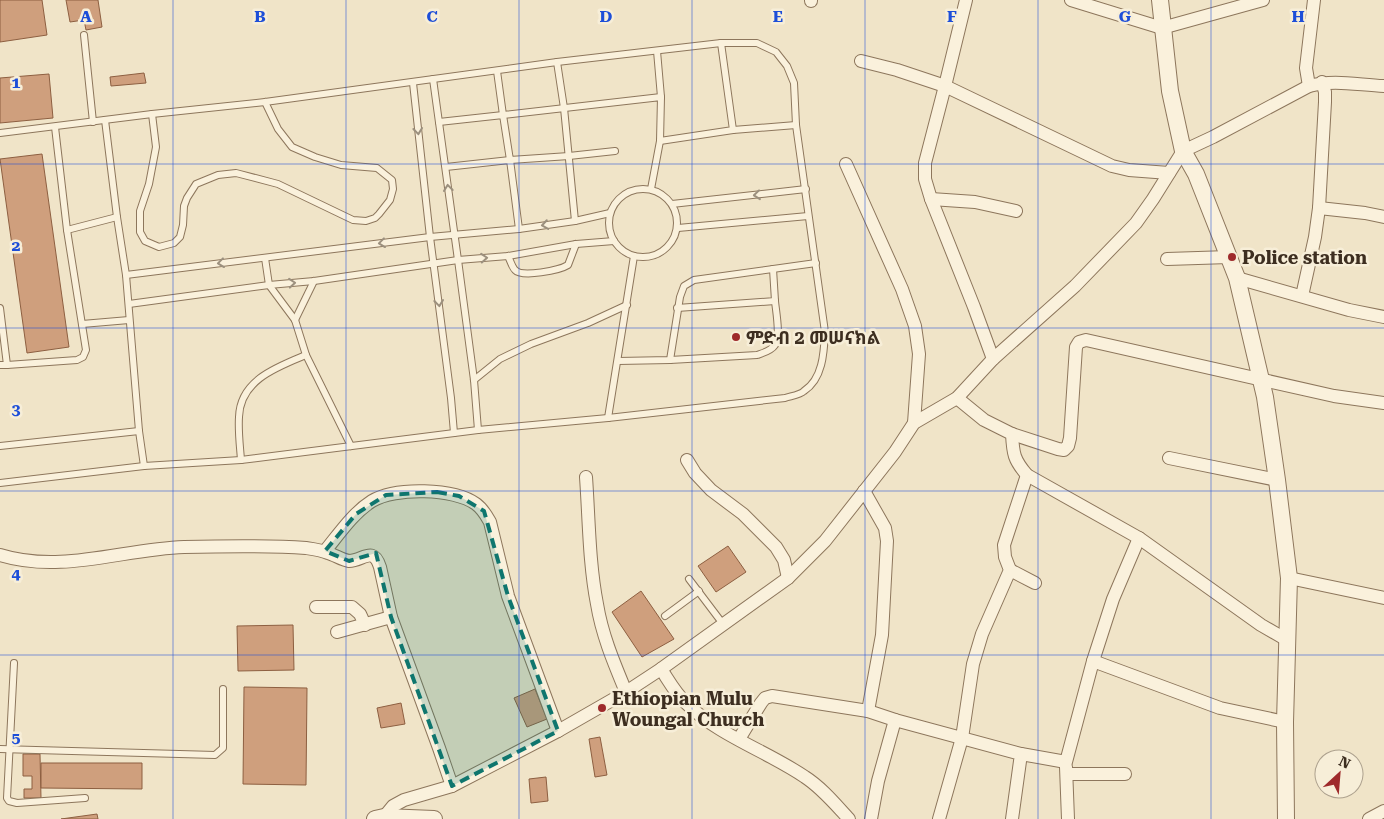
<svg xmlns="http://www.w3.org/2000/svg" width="1384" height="819" viewBox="0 0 1384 819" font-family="'Roboto Serif','Noto Sans Ethiopic',serif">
	<rect width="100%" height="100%" fill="#f0e4c8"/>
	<g fill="#cf9f7d" stroke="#8d5f41">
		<polygon points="0,0 42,0 47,35 0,42"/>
		<polygon points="66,0 98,0 102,27 86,30 84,20 70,22"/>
		<polygon points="144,73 146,83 111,86 110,77"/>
		<polygon points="49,74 53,118 0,123 0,78"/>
		<polygon points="42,154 69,347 27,353 0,159"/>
		<polygon points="728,546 746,572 716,592 698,566"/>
		<polygon points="641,591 674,639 642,657 612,612"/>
		<polygon points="293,625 294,670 238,671 237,626"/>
		<polygon points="244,687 307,688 306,785 243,784"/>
		<polygon points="535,689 547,719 527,727 514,698"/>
		<polygon points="401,703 405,724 381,728 377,708"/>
		<polygon points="600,737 607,775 595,777 589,739"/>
		<polygon points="23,754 40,754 41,798 24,798 24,789 32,789 32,776 23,776"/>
		<polygon points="41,763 142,763 142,789 41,788"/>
		<polygon points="546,777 548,801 531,803 529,779"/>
		<polygon points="97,814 98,819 61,819"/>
	</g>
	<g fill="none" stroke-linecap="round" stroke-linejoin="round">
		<g stroke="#8d765c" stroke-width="8">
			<g id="service">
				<polyline points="84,35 93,122"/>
				<polyline points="657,51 661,97"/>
				<polyline points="557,62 564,108 575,221"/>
				<polyline points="497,71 503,115 661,97 660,141 651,189"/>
				<polyline points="433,79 458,260 474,380 478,430"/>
				<polyline points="413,83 430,237 451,398 454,433"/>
				<polyline points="152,114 156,147 149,184 140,211 140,232 145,241 159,247 174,243 180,237 183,225 184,206 187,198 196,184 218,175 236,173 278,184 353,220 366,221 375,218 379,214 390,200 393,189 392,180 377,168 341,165 315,157 292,147 278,129 265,102"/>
				<polyline points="105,120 117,217 126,275 139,431 144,466"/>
				<polyline points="439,122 503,115 510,160 569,156 615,151"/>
				<polyline points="733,130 796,125"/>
				<path d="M0,133L152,114L265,102L557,62L721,43H757L776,52L787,66L794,83L796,125L825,332C824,352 823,379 804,391C800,395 791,396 785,398L608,418L478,430L241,460L144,466L0,483"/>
				<polyline points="660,141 733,130 721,43"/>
				<polyline points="446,167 510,160 519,229"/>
				<circle cx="643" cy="223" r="34"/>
				<polyline points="672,204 806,189"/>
				<polyline points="678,228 808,216"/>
				<polyline points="67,230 117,217"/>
				<path d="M508,256C510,260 512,267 515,270C522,278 560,270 568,265L576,244"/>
				<polyline points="126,275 430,237 519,229 575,221 610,213"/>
				<polyline points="129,304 269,285 314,281 458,260 508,256 576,244 614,241"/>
				<polyline points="0,308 7,365 0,365"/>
				<polyline points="677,308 775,301 773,269"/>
				<polyline points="295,320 314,281"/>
				<polyline points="82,324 129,320"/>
				<polyline points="306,355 351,446"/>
				<path d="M670,360L757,355C763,353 771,351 775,345C781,337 776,312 775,301"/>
				<polyline points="618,361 670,360 680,297 684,286 694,280 816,263"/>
				<polyline points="7,365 77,360 83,357 86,350 67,230 55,127"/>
				<polyline points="474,380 500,359 531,344 588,323 627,305"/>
				<polyline points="608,418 634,256"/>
				<polyline points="0,446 139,431"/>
				<path d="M241,460C240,446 238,431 239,417C240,380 277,367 306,355L295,320L269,285L265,258"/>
				<polyline points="689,579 723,624"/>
				<polyline points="665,616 699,591"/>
				<polyline points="14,663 7,798 9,801 17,803 85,798"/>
				<polyline points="0,749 215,755 223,748 223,689"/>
			</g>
		</g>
		<g stroke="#8d765c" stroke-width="14">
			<g id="minor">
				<polyline points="811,0 811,1"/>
				<polyline points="966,0 945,86 925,163 925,179 931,199 974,307 993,359"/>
				<polyline points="1071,0 1162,28 1263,0"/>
				<polyline points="861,61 897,70 945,86 1112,166 1129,170 1169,173"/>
				<polyline points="1309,86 1306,68 1314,0"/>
				<polyline points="846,164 902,289 915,326 919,354 914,423"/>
				<polyline points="931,199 975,202 1016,211"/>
				<polyline points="1319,208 1365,213 1384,217"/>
				<polyline points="1167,259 1229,257"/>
				<polyline points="1237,278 1349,310 1384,317"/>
				<polyline points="1302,296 1315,237 1319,208 1325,102 1325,92 1322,82"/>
				<path d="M957,398L984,420L1012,434C1013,454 1014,460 1027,475L1139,538L1261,625L1287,640"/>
				<polyline points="1012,434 1058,449 1064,450 1068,446 1070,438 1076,347 1079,342 1086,340 1334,396 1384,403"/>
				<polyline points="1169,458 1277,480"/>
				<polyline points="687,460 695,473 711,490 743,514 776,547 784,560 788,578"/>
				<path d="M586,477C589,519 589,563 597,604C602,635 614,663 626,692"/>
				<polyline points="864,491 885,528 887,541 882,635 868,711"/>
				<polyline points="1139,538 1113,599 1093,661 1220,708 1285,722"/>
				<path d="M325,551C339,534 353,513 372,501C395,487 454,488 476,504C483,509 486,515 490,522L508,596L558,731"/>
				<path d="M0,555C61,574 123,549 184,547C224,546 266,545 306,548C313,549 321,550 328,553C335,555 342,560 349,561C363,561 373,545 380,567L391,617L439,748L452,786"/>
				<polyline points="1010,570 1035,583"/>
				<polyline points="1289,578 1384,598"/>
				<polyline points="316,607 352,607 360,614 365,625"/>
				<polyline points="337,632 391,617"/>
				<path d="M661,669C669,681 675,693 686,703C719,736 767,751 805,777C822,788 835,804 849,819"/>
				<polyline points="895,720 1021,754 1012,819"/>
				<polyline points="739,739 761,703 765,698 772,696 868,711 895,720 878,781 871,819"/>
				<polyline points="1021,754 1066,762 1093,661"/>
				<polyline points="1066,767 1068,819"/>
				<polyline points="1067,774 1125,774"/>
				<path d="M384,817L393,806L404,800L452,786L558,731L626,692L661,669L788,578L825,541L895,452L914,423L957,398L993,359L1075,286L1136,223L1153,199L1183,151L1213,137L1309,86C1334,79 1358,85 1384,86"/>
				<polyline points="939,819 962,738 973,664 982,634 1010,570 1005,557 1004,545 1027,475"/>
				<polyline points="1369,819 1384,811"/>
			</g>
		</g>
		<g stroke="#8d765c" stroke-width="18">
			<g id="tertiary">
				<polyline points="1160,0 1170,91 1183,151 1196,174 1237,278 1265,397 1277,480 1289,578 1285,722 1286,819"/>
				<polyline points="375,819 384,817 434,819"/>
			</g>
		</g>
		<use href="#service" stroke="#faf1dc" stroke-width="6"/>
		<use href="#minor" stroke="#faf1dc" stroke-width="12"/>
		<use href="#tertiary" stroke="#faf1dc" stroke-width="16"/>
	</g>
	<defs><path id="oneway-chevron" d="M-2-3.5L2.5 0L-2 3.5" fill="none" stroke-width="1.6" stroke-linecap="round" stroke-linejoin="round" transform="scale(1.25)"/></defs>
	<g stroke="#9c907e">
		<use href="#oneway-chevron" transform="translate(418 131) rotate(84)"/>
		<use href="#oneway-chevron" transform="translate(448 188) rotate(-97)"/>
		<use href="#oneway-chevron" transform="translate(757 195) rotate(174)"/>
		<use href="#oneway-chevron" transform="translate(545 225) rotate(171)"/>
		<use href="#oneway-chevron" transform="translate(382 243) rotate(173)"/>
		<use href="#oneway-chevron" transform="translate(484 258) rotate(-4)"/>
		<use href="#oneway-chevron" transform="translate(221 263) rotate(173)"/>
		<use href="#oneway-chevron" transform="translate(292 283) rotate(-5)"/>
		<use href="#oneway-chevron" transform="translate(439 303) rotate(83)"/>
	</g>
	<path fill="#0f766e" fill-opacity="0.2" stroke="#0f766e" stroke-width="4" stroke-dasharray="10 6" stroke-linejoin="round" d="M437,492L459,496L484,511L508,596L558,731L452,786L391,617L376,553L349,561L325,551L356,514L386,495Z"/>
	<path fill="none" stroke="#1d4ed8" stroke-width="1" stroke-opacity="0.55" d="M173,0V819M346,0V819M519,0V819M692,0V819M865,0V819M1038,0V819M1211,0V819M0,164H1384M0,328H1384M0,491H1384M0,655H1384"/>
	<g fill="#9e2a2b" stroke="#f7eed8" stroke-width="2">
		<circle cx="1232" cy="257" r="5"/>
		<circle cx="736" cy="337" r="5"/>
		<circle cx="602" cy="708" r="5"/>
	</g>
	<g text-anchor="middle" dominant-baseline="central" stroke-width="5" stroke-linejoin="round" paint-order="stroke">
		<g font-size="18" font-weight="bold" fill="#3d2e20" stroke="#f7eed8" text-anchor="start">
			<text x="1242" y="257">Police station</text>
			<text x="746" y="337">ምድብ 2 መሠናክል</text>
			<text x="612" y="698">Ethiopian Mulu<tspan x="612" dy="21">Woungal Church</tspan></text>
		</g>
	</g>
	<g font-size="16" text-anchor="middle" font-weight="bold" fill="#1d4ed8" stroke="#f7eed8" stroke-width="5" stroke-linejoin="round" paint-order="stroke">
		<text x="86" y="22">A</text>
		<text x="260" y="22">B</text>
		<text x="432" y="22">C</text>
		<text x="606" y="22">D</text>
		<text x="778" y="22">E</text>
		<text x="952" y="22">F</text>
		<text x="1125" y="22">G</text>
		<text x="1298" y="22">H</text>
		<text x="16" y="88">1</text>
		<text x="16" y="251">2</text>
		<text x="16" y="415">3</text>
		<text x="16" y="579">4</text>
		<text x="16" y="743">5</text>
	</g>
	<g transform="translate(1339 774) rotate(26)"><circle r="24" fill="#f7eed8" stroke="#ada18e"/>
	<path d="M0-4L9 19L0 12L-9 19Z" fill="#9e2a2b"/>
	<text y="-8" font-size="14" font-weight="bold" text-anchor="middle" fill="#3d2e20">N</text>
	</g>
</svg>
